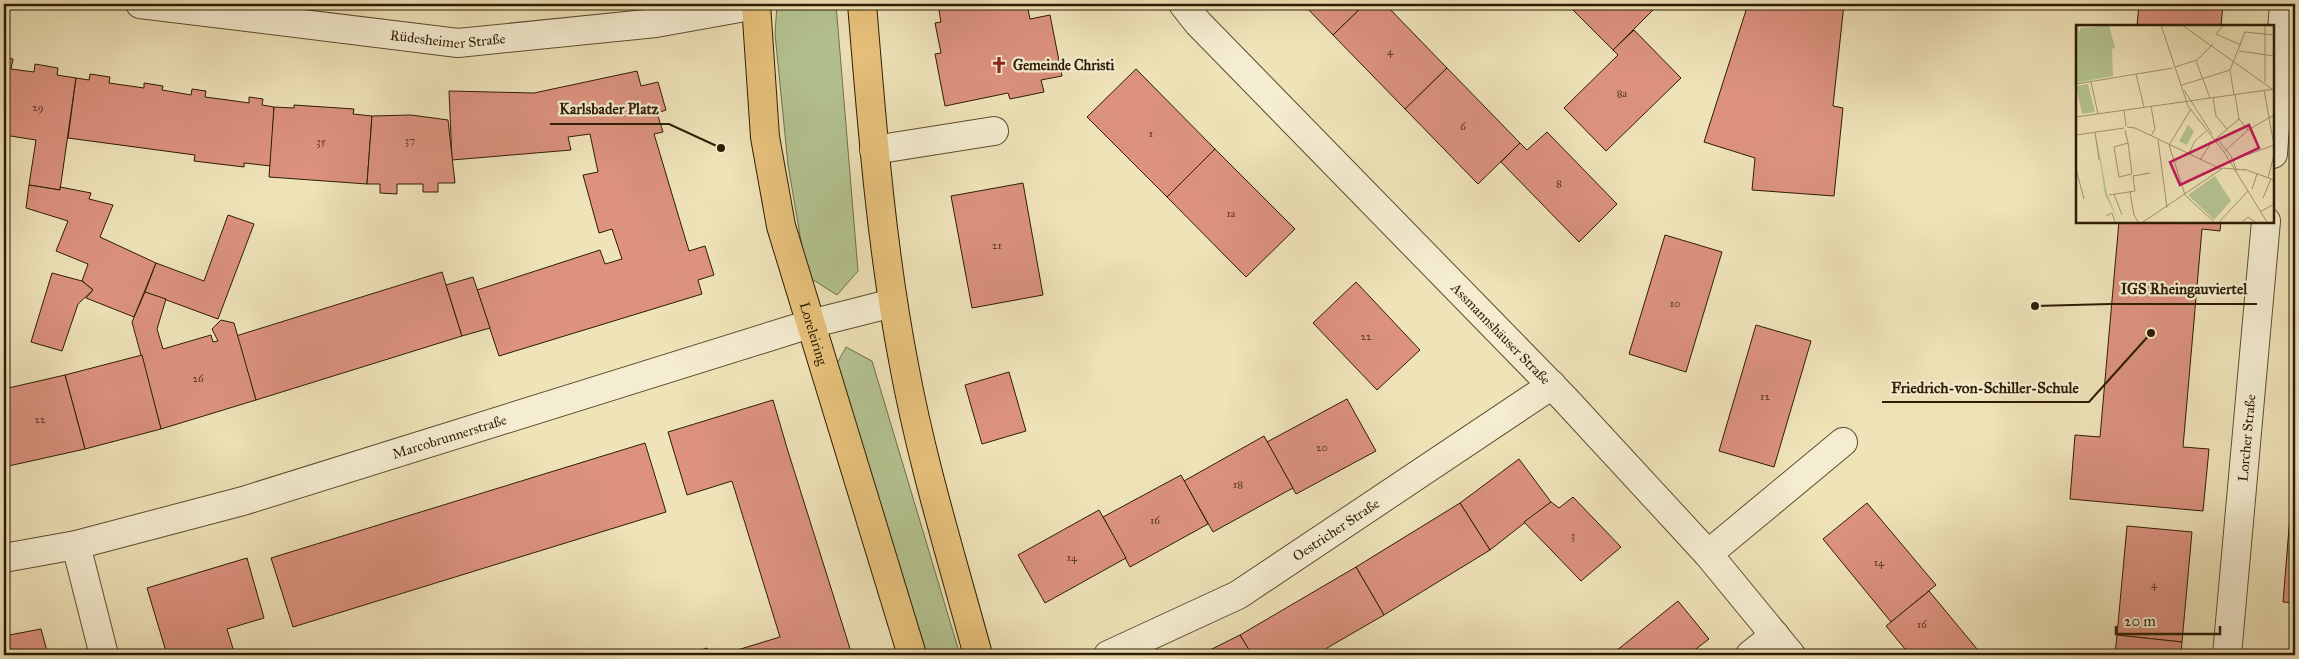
<svg xmlns="http://www.w3.org/2000/svg" width="2299" height="659" viewBox="0 0 2299 659" font-family="'IM FELL Great Primer',serif">
	<rect width="100%" height="100%" fill="#efe3b8"/>
	<filter id="stains"><feTurbulence type="fractalNoise" baseFrequency=".004" numOctaves="4"/><feColorMatrix values="0 0 0 0 .2 0 0 0 0 .09 0 0 0 0 .02 0 0 0 .5 -.17"/></filter>
	<radialGradient id="worn" r=".72"><stop offset=".6" stop-color="#630" stop-opacity="0"/><stop offset="1" stop-color="#630" stop-opacity=".3"/></radialGradient>
	<g fill="#b5c492" stroke="#71704a">
		<polygon points="777,4 836,4 858,271 837,295 807,276 788,165 775,34"/>
		<polygon points="846,347 872,361 960,655 922,655 834,369"/>
	</g>
	<g fill="#dc927f" stroke="#2d1c03">
		<polygon points="938,4 1027,4 1030,19 1050,15 1062,76 1041,80 1044,92 1010,99 1008,93 945,106 935,54 941,53 935,23 941,22"/>
		<polygon points="1303,4 1365,4 1333,35"/>
		<polygon points="1365,4 1385,4 1447,68 1405,109 1333,35"/>
		<polygon points="1567,4 1650,4 1655,8 1613,50"/>
		<polygon points="1748,4 1844,4 1833,106 1843,108 1834,196 1752,190 1755,158 1704,142"/>
		<polygon points="2139,4 2223,4 2221,26 2137,26"/>
		<polygon points="1634,30 1681,78 1606,151 1564,108 1618,55 1613,50"/>
		<polygon points="4,57 13,59 11,69 34,72 35,64 58,68 57,75 76,78 60,190 29,185 36,140 4,135"/>
		<polygon points="1447,68 1520,143 1478,184 1405,109"/>
		<polygon points="1136,69 1215,149 1167,197 1087,117"/>
		<polygon points="637,71 641,86 658,82 666,110 657,113 663,132 654,134 689,251 705,246 714,275 698,280 702,294 499,356 477,290 600,250 605,264 622,259 612,229 599,233 583,175 598,172 590,134 568,137 571,150 452,160 449,91 534,93"/>
		<polygon points="90,74 110,77 109,83 144,88 144,83 163,86 162,90 191,95 192,89 206,91 205,97 228,100 249,103 249,97 263,99 262,105 274,107 271,166 244,163 244,167 194,161 195,155 68,138 76,78 89,80"/>
		<polygon points="294,105 354,109 353,114 372,116 367,184 269,177 274,107 294,108"/>
		<polygon points="411,115 448,120 455,183 438,183 438,192 423,192 423,184 397,184 397,194 380,193 380,184 367,184 372,116"/>
		<polygon points="1547,132 1617,204 1579,242 1501,162 1520,143 1527,150"/>
		<polygon points="1215,149 1295,229 1246,277 1167,197"/>
		<polygon points="1023,183 1043,295 972,308 951,196"/>
		<polygon points="29,185 60,190 60,187 91,193 89,199 113,205 100,237 156,263 134,317 86,298 93,290 82,281 88,264 56,251 68,221 26,208"/>
		<polygon points="228,215 254,224 218,319 145,292 156,263 204,281"/>
		<polygon points="2119,221 2221,221 2220,231 2202,229 2183,447 2209,449 2203,511 2070,499 2075,435 2100,437"/>
		<polygon points="1665,235 1722,252 1686,372 1629,354"/>
		<polygon points="442,272 462,336 256,400 236,336"/>
		<polygon points="52,273 82,281 93,290 78,304 62,351 31,342"/>
		<polygon points="473,277 490,328 462,336 446,285"/>
		<polygon points="1356,282 1420,350 1377,390 1313,323"/>
		<polygon points="145,292 166,299 157,329 163,349 211,335 213,342 218,341 212,329 221,320 234,323 256,400 161,429 132,322"/>
		<polygon points="1756,325 1811,341 1774,467 1719,451"/>
		<polygon points="142,355 161,429 85,449 65,375"/>
		<polygon points="1009,372 1026,431 982,444 965,385"/>
		<polygon points="65,375 85,449 4,467 4,389"/>
		<polygon points="1347,399 1376,451 1296,494 1267,442"/>
		<polygon points="773,400 787,448 852,655 735,655 734,651 780,637 732,481 687,495 668,432"/>
		<polygon points="1264,436 1293,488 1213,532 1184,481"/>
		<polygon points="645,443 666,512 293,627 271,558"/>
		<polygon points="2295,455 2295,603 2283,602"/>
		<polygon points="1519,459 1551,502 1490,550 1460,503"/>
		<polygon points="1181,475 1208,524 1130,567 1103,517"/>
		<polygon points="1573,497 1621,547 1581,581 1524,522 1551,502 1559,508"/>
		<polygon points="1460,503 1490,550 1384,615 1356,567"/>
		<polygon points="1867,503 1936,585 1891,622 1823,539"/>
		<polygon points="1099,510 1126,558 1045,603 1018,555"/>
		<polygon points="2127,526 2192,532 2182,642 2117,635"/>
		<polygon points="247,558 264,618 227,629 235,655 167,655 147,588"/>
		<polygon points="1356,567 1384,615 1315,655 1252,655 1240,635"/>
		<polygon points="1929,591 1982,655 1910,655 1886,626"/>
		<polygon points="1678,601 1709,639 1688,655 1619,655 1616,651"/>
		<polygon points="41,629 48,655 4,655 4,636"/>
		<polygon points="1240,635 1252,655 1200,655"/>
		<polygon points="2117,635 2182,642 2181,655 2115,655"/>
		<polygon points="707,648 709,655 685,655"/>
	</g>
	<g fill="none" stroke-linecap="round" stroke-linejoin="round">
		<g stroke="#5e4e30" stroke-width="30">
			<g id="minor">
				<path id="s1" d="M140,4L458,43L656,23L756,5"/>
				<path id="s2" d="M1183,4L1198,23L1564,398L1708,554L1791,655"/>
				<polyline points="874,150 994,131"/>
				<polyline points="2273,154 2284,4"/>
				<polyline points="76,545 104,655"/>
				<polyline points="1708,554 1843,442"/>
				<path id="s3" d="M4,558L76,545L243,501L810,324L893,303"/>
				<path id="s4" d="M1108,655L1238,595L1552,385"/>
				<polyline points="1750,655 1775,635"/>
				<path id="s5" d="M2227,655L2266,221"/>
			</g>
		</g>
		<g stroke="#2d1c03" stroke-width="30">
			<g id="major">
				<path id="s6" d="M756,4L765,137L781,226L912,655"/>
				<path d="M862,4C872,125 881,246 904,365C922,463 952,559 978,655"/>
			</g>
		</g>
		<use href="#minor" stroke="#f5edd1" stroke-width="28"/>
		<use href="#major" stroke="#e8c27c" stroke-width="28"/>
	</g>
	<defs>
		<g id="church-bare" transform="scale(1.35)"><path d="M-1.2-6h2.4v3.5h3.3v2.4h-3.3V6h-2.4V-.1h-3.3v-2.4h3.3Z" fill="#8f2418" stroke="#f5edd1" stroke-width="2.5" paint-order="stroke"/></g>
	</defs>
	<g fill-rule="evenodd">
		<use href="#church-bare" x="999" y="65"/>
	</g>
	<g text-anchor="middle" dominant-baseline="central" stroke-width="4.5" stroke-linejoin="round" paint-order="stroke">
		<g font-size="11" fill="#593a22">
			<text x="1390" y="51">4</text>
			<text x="1622" y="93">8a</text>
			<text x="38" y="107">29</text>
			<text x="1463" y="126">6</text>
			<text x="1151" y="133">1</text>
			<text x="410" y="140">37</text>
			<text x="321" y="141">35</text>
			<text x="1559" y="183">8</text>
			<text x="1231" y="213">1a</text>
			<text x="997" y="245">21</text>
			<text x="1675" y="303">10</text>
			<text x="1366" y="336">22</text>
			<text x="198" y="378">26</text>
			<text x="1765" y="396">12</text>
			<text x="40" y="419">22</text>
			<text x="1322" y="447">20</text>
			<text x="1238" y="484">18</text>
			<text x="1155" y="520">16</text>
			<text x="1573" y="535">3</text>
			<text x="1072" y="557">14</text>
			<text x="1879" y="562">14</text>
			<text x="2154" y="584">4</text>
			<text x="1922" y="624">16</text>
		</g>
		<g font-size="14" fill="#2d1c03" stroke="#f5edd1">
			<text stroke="none"><textPath href="#s1" startOffset="310">Rüdesheimer Straße</textPath></text>
			<text stroke="none"><textPath href="#s2" startOffset="458">Assmannshäuser Straße</textPath></text>
			<text stroke="none"><textPath href="#s6" startOffset="336">Loreleiring</textPath></text>
			<text stroke="none"><textPath href="#s3" startOffset="462">Marcobrunnerstraße</textPath></text>
			<text stroke="none"><textPath href="#s5" startOffset="218">Lorcher Straße</textPath></text>
			<text stroke="none"><textPath href="#s4" startOffset="261">Oestricher Straße</textPath></text>
		</g>
		<g font-size="14" font-weight="bold" fill="#2d1c03" stroke="#f5edd1" text-anchor="start">
			<text x="1013" y="65">Gemeinde Christi</text>
		</g>
	</g>
	<g transform="translate(2076 25)">
		<rect width="198" height="198" fill="#efe3b8"/>
		<path d="M0,0H23L2,2L4,9V3L33,0L39,23L36,24L37,51L0,58ZM12,59L19,87L6,89L0,61ZM112,100L118,106L111,120L103,116ZM20,108L31,169L43,197L29,170ZM139,151L155,176L138,195L112,170Z" fill="#b5c492"/>
		<path fill="none" stroke="#a19370" stroke-width="1" d="M85,0L112,81L148,127L191,197M106,0L196,64M147,0L140,9L165,20M163,26L198,31M120,36L134,73M99,42L121,35L137,19M154,45L158,70M60,49L68,82M15,57L22,89M189,57V0M0,59L97,43M106,60L154,45L169,7L198,10M108,65L136,109M188,65L198,120M159,70L163,94L172,105M137,73L140,91L151,104M48,85L50,101M0,92L198,64M51,102L59,103L145,144M49,105L52,118L56,149L43,152L38,122L52,118M19,107L23,135M0,110L48,103M75,111L79,104L75,81M82,115L91,183M143,116L155,131L161,146M93,120L109,170L138,197M93,120L115,84M149,126L172,105L198,90M112,130L119,116L130,106M124,135L135,118L163,94M157,135L198,120M0,144L8,174M168,144L198,155M192,153L198,130M176,164L181,149M54,167L58,190L62,197M38,169L46,190M33,170L59,166L57,151L74,148M187,173L195,154M184,187L198,179M30,191L36,188L39,197M67,197L147,143L169,145M143,197L172,166M166,197L172,192L179,197"/>
		<path fill="#c2185b" fill-opacity="0.15" stroke="#c2185b" stroke-width="2.5" d="M173,100L183,123L104,160L94,137Z"/>
		<rect width="198" height="198" fill="none" stroke="#2d1c03" stroke-width="2.5"/>
	</g>
	<path fill="none" stroke="#2d1c03" stroke-width="2" d="M721 148L669 124H550M2035 306L2110 304H2257M2151 333L2089 402H1882"/>
	<g fill="#2d1c03" stroke="#f5edd1" stroke-width="2">
		<circle cx="721" cy="148" r="5"/>
		<circle cx="2035" cy="306" r="5"/>
		<circle cx="2151" cy="333" r="5"/>
	</g>
	<g font-size="15" text-anchor="middle" font-weight="bold" fill="#2d1c03" stroke="#f5edd1" stroke-width="4.5" stroke-linejoin="round" paint-order="stroke">
		<text x="609" y="114">Karlsbader Platz</text>
		<text x="2184" y="294">IGS Rheingauviertel</text>
		<text x="1985" y="393">Friedrich-von-Schiller-Schule</text>
	</g>
	<rect width="2299" height="659" fill="none" stroke="#efe3b8" stroke-width="20"/>
	<rect x="5" y="5" width="2289" height="649" fill="none" stroke="#2d1c03" stroke-width="2.5"/>
	<rect x="10" y="10" width="2279" height="639" fill="none" stroke="#2d1c03"/>
	<path d="M2116 626v8h104v-8" fill="none" stroke="#2d1c03" stroke-width="2.5"/>
	<text x="2124" y="626" font-size="15" fill="#2d1c03" stroke="#f5edd1" stroke-width="4" paint-order="stroke">20 m</text>
	<rect width="100%" height="100%" filter="url(#stains)"/>
	<rect width="100%" height="100%" fill="url(#worn)"/>
</svg>
